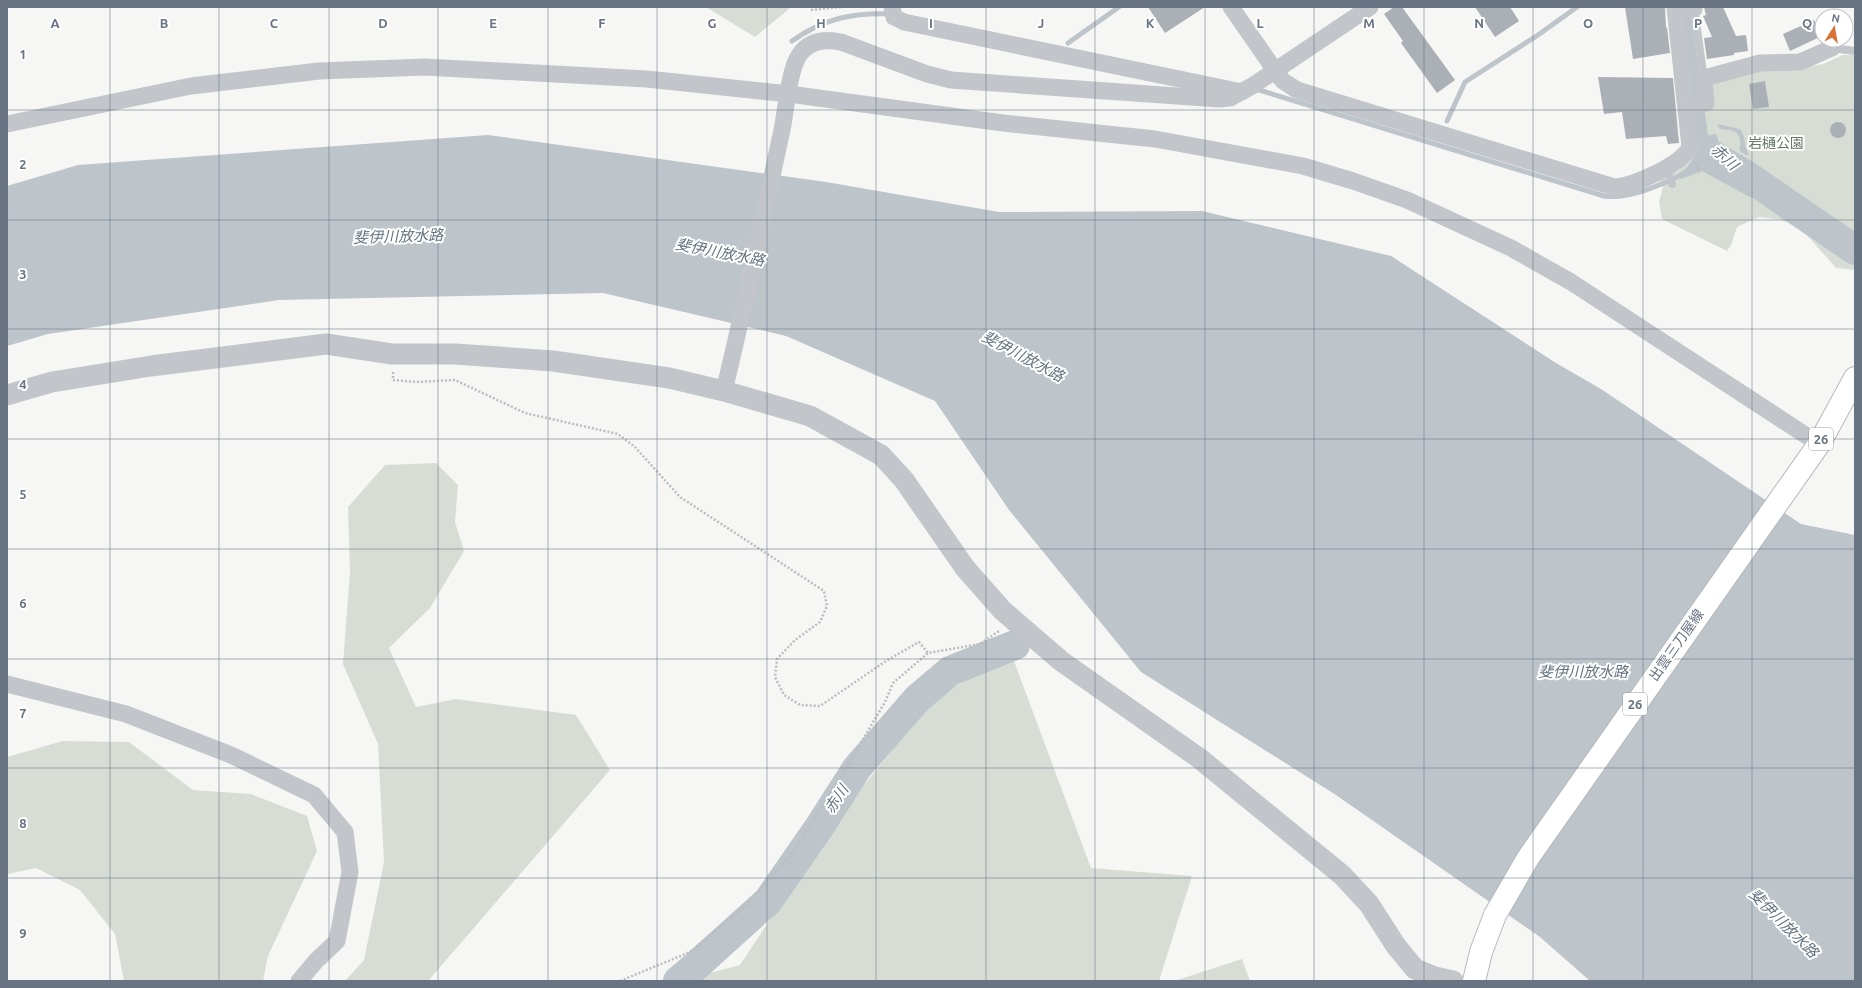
<svg xmlns="http://www.w3.org/2000/svg" width="1862" height="988" viewBox="0 0 1862 988" font-family="Ubuntu,'Noto Sans JP',sans-serif">
	<rect width="100%" height="100%" fill="#f6f7f4"/>
	<g fill="#d7ddd5">
		<polygon points="706,7 789,7 789,9 755,37"/>
		<polygon points="1843,55 1855,55 1855,270 1836,268 1800,227 1781,220 1759,217 1737,227 1731,245 1727,251 1662,219 1659,202 1663,187 1660,180 1678,171 1690,159 1712,81 1752,69 1793,69 1823,64"/>
		<polygon points="436,463 458,485 455,522 464,551 430,608 389,648 416,707 456,699 576,715 610,770 428,981 345,981 364,960 384,862 378,744 343,664 350,572 348,507 385,465"/>
		<polygon points="1011,653 1091,868 1192,876 1159,981 679,981 740,965 830,828 932,700"/>
		<polygon points="63,741 129,742 193,790 251,794 307,816 317,851 268,956 263,981 124,981 115,934 80,890 36,868 7,874 7,757"/>
		<polygon points="1242,959 1250,981 1174,981"/>
	</g>
	<g fill="#bdc4ca">
		<path d="M1690,7L1708,135L1716,134L1719,142C1744,157 1793,181 1801,210L1798,214L1748,196L1702,171L1681,179L1679,173C1688,169 1694,159 1696,150L1682,15Z"/>
		<path d="M1717,124L1740,129C1746,137 1744,146 1749,155H1746L1740,151C1739,147 1741,145 1740,141C1740,130 1729,130 1720,129Z"/>
		<polygon points="488,135 826,182 999,212 1202,211 1391,256 1556,363 1601,389 1801,524 1855,535 1855,981 1590,981 1540,937 1336,795 1141,672 1009,510 935,401 786,336 603,293 279,300 48,334 7,346 7,186 78,165"/>
	</g>
	<g fill="none" stroke-linecap="round" stroke-linejoin="round">
		<g stroke="#bdc4ca" stroke-width="5">
			<path d="M792,41C823,19 853,12 891,14"/>
			<polyline points="1068,43 1119,7"/>
			<path d="M1256,89L1604,196C1629,200 1663,184 1685,173"/>
			<polyline points="1447,121 1465,82 1538,35 1577,7"/>
		</g>
		<g stroke="#bdc4ca" stroke-width="30">
			<polyline points="1766,189 1855,250"/>
			<polyline points="678,981 697,965 768,901 820,826 857,768 917,699 950,671 1015,645"/>
		</g>
	</g>
	<g fill="#abb0b7">
		<polygon points="1148,7 1205,7 1165,33"/>
		<polygon points="1394,7 1402,7 1455,80 1437,93 1401,43 1403,41 1384,14"/>
		<polygon points="1475,7 1510,7 1519,21 1495,37"/>
		<polygon points="1625,7 1665,7 1666,28 1667,27 1670,53 1633,59"/>
		<polygon points="1704,7 1723,7 1736,36 1746,35 1748,51 1734,53 1734,55 1707,59 1704,38 1712,37 1703,16 1706,15"/>
		<polygon points="1814,20 1822,36 1790,51 1783,34"/>
		<polygon points="1598,77 1673,78 1679,143 1668,144 1666,136 1626,139 1622,112 1604,114"/>
		<polygon points="1765,81 1769,107 1753,109 1749,84"/>
		<circle cx="1838" cy="130" r="8"/>
	</g>
	<g fill="none" stroke-linecap="round" stroke-linejoin="round">
		<g stroke="#b6b9bd" stroke-width="24">
			<polyline id="primary" points="1474,981 1481,952 1495,915 1528,858 1819,444 1855,378"/>
		</g>
		<g stroke="#babcbf" stroke-width="2.5" stroke-dasharray="2 2" stroke-linecap="butt">
			<polyline points="811,10 841,7"/>
			<polyline points="1697,165 1700,173"/>
			<polyline points="393,372 393,380 416,382 455,380 525,413 618,434 635,447 680,497 824,591 827,606 820,622 795,640 777,659 775,677 784,695 800,705 820,706 886,661 919,642 928,653"/>
			<polyline points="620,981 690,952 746,905 791,855 839,780 885,702 893,683 928,653 980,644 999,631"/>
		</g>
		<g stroke="#c2c5c9" stroke-width="8">
			<polyline points="1694,7 1704,80"/>
			<polyline points="1832,48 1855,51"/>
			<polyline points="1666,167 1672,184"/>
		</g>
		<g stroke="#c2c5c9" stroke-width="17">
			<polyline points="892,7 894,17 904,22 1242,92"/>
			<path d="M1231,7L1276,72L1283,81L1297,90L1614,187C1633,186 1681,165 1690,147L1675,7"/>
			<polyline points="1676,11 1694,9"/>
			<polyline points="1687,106 1706,103 1704,81 1708,77 1760,63 1800,62 1832,48"/>
			<polyline points="7,124 191,86 319,71 424,67 647,79 789,94 1003,123 1155,139 1303,166 1353,181 1407,200 1511,248 1571,282 1819,444"/>
			<path d="M724,391C745,305 763,217 782,130C786,111 789,68 800,54C810,40 826,39 841,42L927,74L951,80L1219,99L1230,98L1252,86L1370,7"/>
			<polyline points="7,684 126,714 231,755 314,795 345,832 350,872 337,941 316,961 299,981"/>
		</g>
		<polyline stroke="#c2c5c9" stroke-width="21" points="7,395 52,382 151,366 326,344 392,354 456,354 553,361 669,378 724,391 810,416 881,455 904,480 965,568 1002,610 1061,661 1199,758 1342,875 1369,904 1396,946 1415,969 1435,977 1453,981"/>
		<use href="#primary" stroke="#fff" stroke-width="22"/>
	</g>
	<path fill="none" stroke="#687383" stroke-width="1" stroke-opacity="0.55" d="M110,7V981M219,7V981M329,7V981M438,7V981M548,7V981M657,7V981M767,7V981M876,7V981M986,7V981M1095,7V981M1205,7V981M1314,7V981M1424,7V981M1533,7V981M1643,7V981M1752,7V981M7,110H1855M7,220H1855M7,329H1855M7,439H1855M7,549H1855M7,659H1855M7,768H1855M7,878H1855"/>
	<g text-anchor="middle" dominant-baseline="central" stroke-width="4" stroke-linejoin="round" paint-order="stroke">
		<g fill="#fff" stroke="#959da8" stroke-width="1">
			<rect x="1809" y="428" width="24" height="22" rx="3"/>
			<rect x="1623" y="693" width="24" height="22" rx="3"/>
		</g>
		<g font-size="13" font-weight="bold" fill="#687383">
			<text x="1821" y="439">26</text>
			<text x="1635" y="704">26</text>
		</g>
		<g font-size="14" fill="#677a66" stroke="#fff">
			<text x="1776" y="143">岩樋公園</text>
		</g>
		<g font-size="14" fill="#687383" stroke="#fff">
			<text transform="translate(1676 645) rotate(-55)">出雲三刀屋線</text>
		</g>
		<g font-size="15" font-style="italic" fill="#63737f" stroke="#fff">
			<text transform="translate(1725 157) rotate(42)">赤川</text>
			<text transform="translate(398 236) rotate(-2)">斐伊川放水路</text>
			<text transform="translate(720 252) rotate(11)">斐伊川放水路</text>
			<text transform="translate(1023 356) rotate(28)">斐伊川放水路</text>
			<text x="1583" y="671">斐伊川放水路</text>
			<text transform="translate(836 799) rotate(-56)">赤川</text>
			<text transform="translate(1784 923) rotate(45)">斐伊川放水路</text>
		</g>
	</g>
	<g font-size="13" text-anchor="middle" font-weight="bold" fill="#687383" stroke="#fff" stroke-width="4" stroke-linejoin="round" paint-order="stroke">
		<text x="55" y="28">A</text>
		<text x="164" y="28">B</text>
		<text x="274" y="28">C</text>
		<text x="383" y="28">D</text>
		<text x="493" y="28">E</text>
		<text x="602" y="28">F</text>
		<text x="712" y="28">G</text>
		<text x="821" y="28">H</text>
		<text x="931" y="28">I</text>
		<text x="1041" y="28">J</text>
		<text x="1150" y="28">K</text>
		<text x="1260" y="28">L</text>
		<text x="1369" y="28">M</text>
		<text x="1479" y="28">N</text>
		<text x="1588" y="28">O</text>
		<text x="1698" y="28">P</text>
		<text x="1807" y="28">Q</text>
		<text x="23" y="59">1</text>
		<text x="23" y="169">2</text>
		<text x="23" y="279">3</text>
		<text x="23" y="389">4</text>
		<text x="23" y="499">5</text>
		<text x="23" y="608">6</text>
		<text x="23" y="718">7</text>
		<text x="23" y="828">8</text>
		<text x="23" y="938">9</text>
	</g>
	<rect width="1862" height="988" fill="none" stroke="#687383" stroke-width="16"/>
	<g transform="translate(1834 28) rotate(11)"><circle r="19" fill="#ffffff" stroke="#c3c7cd"/>
	<path d="M0-3L7 15L0 10L-7 15Z" fill="#d67335"/>
	<text y="-6" font-size="11" font-weight="bold" text-anchor="middle" fill="#687383">N</text>
	</g>
</svg>
